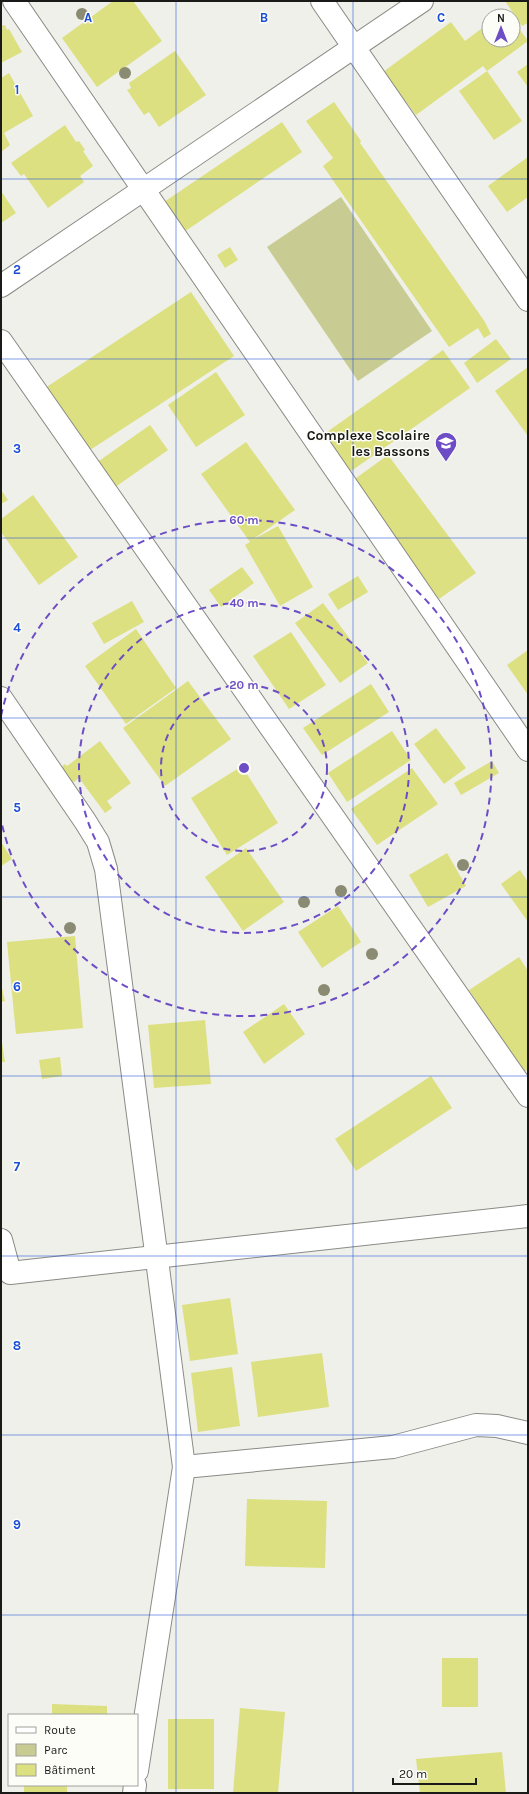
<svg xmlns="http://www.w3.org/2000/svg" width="529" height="1794" viewBox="0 0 529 1794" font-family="Karla,sans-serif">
	<rect width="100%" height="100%" fill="#eff0ea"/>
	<polygon fill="#c9cc92" points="341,197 432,331 358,381 267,247"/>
	<g fill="#dce080">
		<polygon points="113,1 133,1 162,41 97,87 62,38"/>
		<polygon points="505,1 528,1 528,23 522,26"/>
		<polygon points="506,11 510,16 499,16"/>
		<polygon points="513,20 528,41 487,71 483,66 416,115 383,72 451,22 465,41 489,23 489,40 513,40"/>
		<polygon points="5,25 7,30 9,29 22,52 1,63 1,29 3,29 1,26"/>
		<polygon points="175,51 206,95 159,127 149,112 144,115 127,90 131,88 129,83"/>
		<polygon points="528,64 528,87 517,72"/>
		<polygon points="487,71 522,121 494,140 459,91"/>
		<polygon points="9,73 33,116 4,133 10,145 1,152 1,78"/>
		<polygon points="334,102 361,141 360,143 485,322 491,334 484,338 478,328 449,347 323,166 333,158 306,121"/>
		<polygon points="282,122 302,152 184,232 164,202"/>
		<polygon points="65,125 76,142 79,141 85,150 83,151 93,166 80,176 84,182 48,208 24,174 21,176 11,163"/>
		<polygon points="528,157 528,197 507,212 488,186"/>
		<polygon points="1,191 16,213 1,223"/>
		<polygon points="230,247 238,260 225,268 217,255"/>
		<polygon points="191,292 234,356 87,452 45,388"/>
		<polygon points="496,339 511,359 477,383 464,363"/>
		<polygon points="443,350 470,388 344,476 317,439"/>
		<polygon points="528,367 528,436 495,391"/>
		<polygon points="216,372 245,415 196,447 168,405"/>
		<polygon points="150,425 168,450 114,488 96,463"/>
		<polygon points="246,442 295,510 252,540 278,526 313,587 280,606 245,545 250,542 201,474"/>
		<polygon points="388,455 476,573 439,599 352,481"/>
		<polygon points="1,490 8,500 1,504"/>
		<polygon points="33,495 78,557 39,585 1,532 1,519"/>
		<polygon points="242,567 254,583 221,607 209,590"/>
		<polygon points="358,576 368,592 338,610 328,594"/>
		<polygon points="132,601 144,622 104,644 92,623"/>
		<polygon points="323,603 368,663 340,683 295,623"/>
		<polygon points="136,629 176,688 126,724 85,666"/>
		<polygon points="291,632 326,685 289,709 253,656"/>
		<polygon points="528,650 528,695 507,665"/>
		<polygon points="188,681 231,739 165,786 123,728"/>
		<polygon points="371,684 389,712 322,755 303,728"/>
		<polygon points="436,728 466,768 444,784 414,744"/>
		<polygon points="392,731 411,760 347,802 328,773"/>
		<polygon points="100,741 131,783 107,801 112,808 105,813 79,778 69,786 57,770 65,764 67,766"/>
		<polygon points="492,761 499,773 461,795 454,783"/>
		<polygon points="242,766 278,823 227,855 191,798"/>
		<polygon points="412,768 438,804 377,845 351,809"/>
		<polygon points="1,842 12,859 1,866"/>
		<polygon points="246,848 284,902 243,931 205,877"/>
		<polygon points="447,853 466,886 428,907 409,875"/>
		<polygon points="520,870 528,882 528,922 501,884"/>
		<polygon points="338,906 361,942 322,968 298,932"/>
		<polygon points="75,936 83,1028 16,1034 7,942"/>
		<polygon points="519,957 528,971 528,1069 523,1073 469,990"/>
		<polygon points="1,984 5,1001 1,1002"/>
		<polygon points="284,1004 305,1034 264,1064 243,1032"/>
		<polygon points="205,1020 211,1084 154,1088 148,1025"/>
		<polygon points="1,1036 5,1062 1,1062"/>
		<polygon points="60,1057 62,1076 42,1079 39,1060"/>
		<polygon points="431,1076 452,1108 356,1171 335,1139"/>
		<polygon points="230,1298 238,1354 190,1361 182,1305"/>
		<polygon points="322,1353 329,1407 258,1417 251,1362"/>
		<polygon points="232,1367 240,1426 198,1432 191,1373"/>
		<polygon points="247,1499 327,1501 325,1568 245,1566"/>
		<rect x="442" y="1658" width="36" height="49"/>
		<polygon points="52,1704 107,1706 107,1715 52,1715"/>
		<polygon points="240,1708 285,1712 278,1793 233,1793"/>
		<rect x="168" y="1719" width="46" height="70"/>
		<polygon points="502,1752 506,1793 420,1793 416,1759"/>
		<rect x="24" y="1785" width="43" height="8"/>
	</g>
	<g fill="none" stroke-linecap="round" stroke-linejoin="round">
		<g stroke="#8a8b86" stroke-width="24">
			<g id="minor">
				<polyline points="14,1 528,750"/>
				<polyline points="322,1 528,300"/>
				<polyline points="1,286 422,1"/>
				<polyline points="1,341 528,1096"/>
				<polyline points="1,698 85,821 98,842 106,869 184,1467 137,1771"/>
				<polyline points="1,1240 10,1273 528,1216"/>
				<polyline points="184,1467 393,1447 476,1425 497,1426 528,1433"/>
				<polyline points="134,1793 135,1785"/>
			</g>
		</g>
		<use href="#minor" stroke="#fff" stroke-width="22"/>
	</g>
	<g fill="#8a8b72">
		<circle cx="82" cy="14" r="6"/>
		<circle cx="125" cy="73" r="6"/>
		<circle cx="463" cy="865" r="6"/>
		<circle cx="341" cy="891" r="6"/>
		<circle cx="304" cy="902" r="6"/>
		<circle cx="70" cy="928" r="6"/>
		<circle cx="372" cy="954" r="6"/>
		<circle cx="324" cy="990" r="6"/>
	</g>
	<path fill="none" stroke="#1d4ed8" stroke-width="1" stroke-opacity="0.55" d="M176,1V1793M353,1V1793M1,179H528M1,359H528M1,538H528M1,718H528M1,897H528M1,1076H528M1,1256H528M1,1435H528M1,1615H528"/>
	<g fill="none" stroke="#6c4dc6" stroke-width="2" stroke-dasharray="7 5">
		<circle cx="244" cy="768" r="83"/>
		<circle cx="244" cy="768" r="165"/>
		<path d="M1 716A248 248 0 1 1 1 820"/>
	</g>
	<defs>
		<g id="school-pin" transform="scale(1.15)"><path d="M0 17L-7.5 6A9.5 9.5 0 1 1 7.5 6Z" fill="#6c4dc6" stroke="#fcfdf7"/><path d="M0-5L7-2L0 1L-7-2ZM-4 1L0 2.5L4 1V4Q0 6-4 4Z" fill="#fff"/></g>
	</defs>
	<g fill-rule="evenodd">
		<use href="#school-pin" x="446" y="443"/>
	</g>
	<g text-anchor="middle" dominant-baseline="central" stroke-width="3" stroke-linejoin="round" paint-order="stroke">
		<g font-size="14" font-weight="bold" fill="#1a1a18" stroke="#fcfdf7" text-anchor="end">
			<text x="430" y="435">Complexe Scolaire<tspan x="430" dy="16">les Bassons</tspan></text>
		</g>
	</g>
	<g font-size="13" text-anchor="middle" font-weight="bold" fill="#1d4ed8" stroke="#fcfdf7" stroke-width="3" stroke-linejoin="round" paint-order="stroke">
		<text x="88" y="22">A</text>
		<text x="264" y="22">B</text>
		<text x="441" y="22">C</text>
		<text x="17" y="94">1</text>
		<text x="17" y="274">2</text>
		<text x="17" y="453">3</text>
		<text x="17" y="632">4</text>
		<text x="17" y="812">5</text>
		<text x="17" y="991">6</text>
		<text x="17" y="1171">7</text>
		<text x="17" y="1350">8</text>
		<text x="17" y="1529">9</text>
	</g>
	<circle cx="244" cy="768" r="6" fill="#6c4dc6" stroke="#fcfdf7" stroke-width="2"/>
	<g font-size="12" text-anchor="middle" font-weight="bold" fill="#6c4dc6" stroke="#fcfdf7" stroke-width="3" stroke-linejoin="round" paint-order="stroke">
		<text x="244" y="524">60 m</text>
		<text x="244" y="607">40 m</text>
		<text x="244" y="689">20 m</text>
	</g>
	<rect width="529" height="1794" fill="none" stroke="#1a1a18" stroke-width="4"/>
	<rect x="8" y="1714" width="130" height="72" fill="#fcfdf7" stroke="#a2a29e"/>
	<rect x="16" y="1727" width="20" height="6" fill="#ffffff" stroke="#a2a29e"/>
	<text x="44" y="1734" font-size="12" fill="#1a1a18">Route</text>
	<rect x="16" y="1744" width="20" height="12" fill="#c9cc92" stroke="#a2a29e"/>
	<text x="44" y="1754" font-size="12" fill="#1a1a18">Parc</text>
	<rect x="16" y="1764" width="20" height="12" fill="#dce080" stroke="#a2a29e"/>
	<text x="44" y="1774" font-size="12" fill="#1a1a18">Bâtiment</text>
	<g transform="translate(501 28)"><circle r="19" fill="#fcfdf7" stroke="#a2a29e"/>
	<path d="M0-3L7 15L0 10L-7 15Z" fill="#6c4dc6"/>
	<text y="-6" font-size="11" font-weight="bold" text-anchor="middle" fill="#1a1a18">N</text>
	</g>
	<path d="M393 1778v6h83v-6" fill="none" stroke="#1a1a18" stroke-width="2"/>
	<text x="399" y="1778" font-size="12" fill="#1a1a18" stroke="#fcfdf7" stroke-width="3" paint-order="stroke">20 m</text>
</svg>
